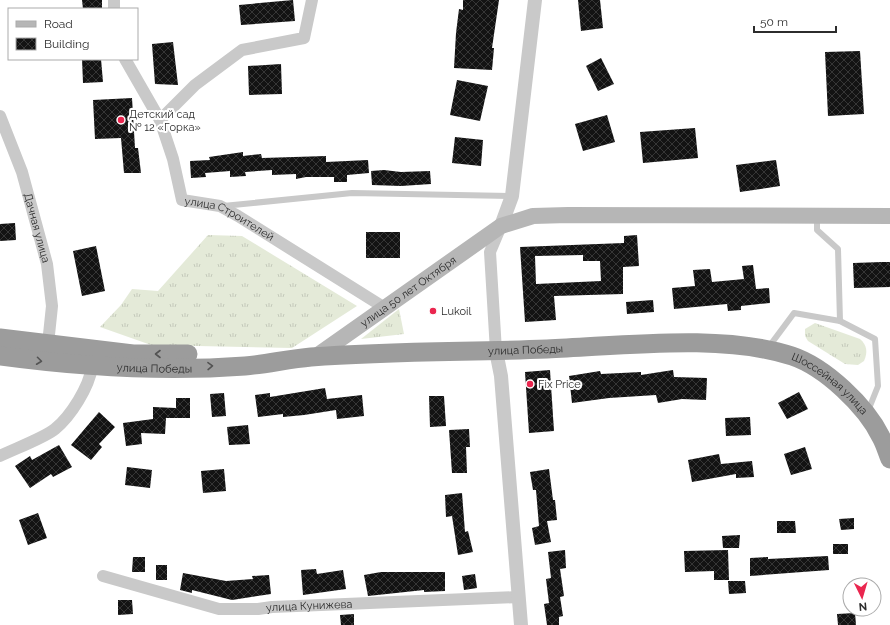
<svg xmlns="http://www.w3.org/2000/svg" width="890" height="625" viewBox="0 0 890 625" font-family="Raleway,sans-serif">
	<defs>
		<pattern id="grass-tufts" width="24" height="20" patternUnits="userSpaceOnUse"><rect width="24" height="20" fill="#e4ead8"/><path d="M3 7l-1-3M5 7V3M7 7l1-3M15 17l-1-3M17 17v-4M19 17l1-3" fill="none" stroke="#c4c9ba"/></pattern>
		<pattern id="building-cross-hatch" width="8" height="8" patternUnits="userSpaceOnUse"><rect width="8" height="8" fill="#131313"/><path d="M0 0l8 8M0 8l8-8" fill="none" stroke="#363636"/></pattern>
	</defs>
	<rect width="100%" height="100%" fill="#fff"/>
	<g fill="url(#grass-tufts)">
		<polygon points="208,235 242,236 357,306 292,348 151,345 100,327 121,305 132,289 158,291"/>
		<polygon points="399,309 404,334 361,339"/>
		<path d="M815,323L860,339C867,345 868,352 864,361L858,365L845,364L808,341L805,336V329Z"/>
	</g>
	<g fill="url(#building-cross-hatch)" fill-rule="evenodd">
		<polygon points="82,0 102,0 102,9 83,9"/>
		<polygon points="293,0 295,21 241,25 239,5"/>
		<polygon points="463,0 499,0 492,48 494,48 492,70 454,68 456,33 459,9 463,10"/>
		<polygon points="578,0 600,0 603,28 581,31"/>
		<polygon points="173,42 178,85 155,84 152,44"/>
		<polygon points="860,51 864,114 828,116 825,52"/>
		<polygon points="601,58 614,84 598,91 586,66"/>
		<polygon points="82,59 101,59 103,82 83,83"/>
		<polygon points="281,64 282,94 249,95 248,66"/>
		<polygon points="457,80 488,86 480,121 450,115"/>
		<polygon points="132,98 135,148 138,148 141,173 124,173 121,138 95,139 93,100"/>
		<polygon points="607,115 615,142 583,151 575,124"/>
		<polygon points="695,128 698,158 643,163 640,132"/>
		<polygon points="455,137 483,140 481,166 452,163"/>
		<polygon points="243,152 243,156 261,154 262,158 326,156 326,162 368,160 369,173 347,175 347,182 334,182 334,177 306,177 296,179 296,174 272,175 272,170 245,172 246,176 230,177 230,171 205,173 206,177 191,178 190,161 210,160 209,157"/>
		<polygon points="776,160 780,186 740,192 736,165"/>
		<polygon points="384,170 401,172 430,171 431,184 401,186 372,185 371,171"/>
		<polygon points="15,223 16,240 0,241 0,224"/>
		<rect x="366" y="232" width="34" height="26"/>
		<path d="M637,235L639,266L623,267V294L554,296L556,320L525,322L520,247L624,243V236ZM583,255V261H600L601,281L536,284L535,256Z"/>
		<polygon points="96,246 105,291 82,296 73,251"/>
		<polygon points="882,262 890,262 890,287 854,288 853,263"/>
		<polygon points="753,265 756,289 769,288 770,303 741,306 741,310 728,311 727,304 674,309 672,288 695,286 693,270 710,269 712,282 744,279 742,266"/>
		<polygon points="653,300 654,312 627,314 626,302"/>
		<polygon points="550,370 554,431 529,433 525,372"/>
		<polygon points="673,370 674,377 707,378 706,400 682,399 658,403 656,395 609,398 572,403 569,376 600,371 601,374 641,372 641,375"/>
		<polygon points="325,388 327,399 362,395 364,416 337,419 336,410 304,415 283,417 283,414 258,417 255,395 270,393 270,397"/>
		<polygon points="799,392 808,409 787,419 778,403"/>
		<polygon points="224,393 226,416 212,417 210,394"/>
		<polygon points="429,396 444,396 446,426 430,427"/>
		<polygon points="176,398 190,398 190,418 166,418 165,434 141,433 142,444 126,446 123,423 153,419 153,407 176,408"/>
		<polygon points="99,412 115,427 99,444 102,447 91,460 71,445"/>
		<polygon points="750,417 751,435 726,436 725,418"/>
		<polygon points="248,425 250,444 229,445 227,427"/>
		<polygon points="469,429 470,447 466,447 467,473 452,473 449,430"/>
		<polygon points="59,445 72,467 53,477 51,474 30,488 15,466 30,456 32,460"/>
		<polygon points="805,447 812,469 791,475 784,454"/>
		<polygon points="719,454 721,464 752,461 754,477 736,478 736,474 692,482 688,460"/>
		<polygon points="127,467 152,470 150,488 125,485"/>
		<polygon points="224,469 226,491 203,493 201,471"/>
		<polygon points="549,469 553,500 555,500 557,520 547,521 551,542 535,545 532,528 539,526 536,490 533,490 530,472"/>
		<polygon points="462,493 465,532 468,531 473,552 458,555 452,516 446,517 445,495"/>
		<polygon points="38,513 47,538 28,545 19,520"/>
		<polygon points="854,518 854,529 841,530 839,519"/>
		<polygon points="777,521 795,521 796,533 777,533"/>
		<polygon points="740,535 739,548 723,548 722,536"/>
		<rect x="833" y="544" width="15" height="10"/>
		<polygon points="565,550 566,568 560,569 564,596 560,597 563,616 559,617 559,625 547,625 544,604 549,603 546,579 551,578 548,552"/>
		<polygon points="728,550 729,580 714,580 714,571 685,572 684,551"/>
		<polygon points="828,556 829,570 750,576 750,558 768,557 768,559"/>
		<polygon points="133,557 145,557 145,572 132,572"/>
		<rect x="156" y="565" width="11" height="15"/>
		<polygon points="316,569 317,574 343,570 346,589 303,595 301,570"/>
		<polygon points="381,572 445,572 445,591 424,592 424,590 368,596 364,575"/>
		<polygon points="183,573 226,581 253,579 252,576 269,575 271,594 232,600 192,590 192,593 180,590"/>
		<polygon points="475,574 477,588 464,590 462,576"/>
		<polygon points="728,581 745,581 746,593 729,594"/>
		<polygon points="118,600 132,600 133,614 118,615"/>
		<polygon points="855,613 856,625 838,625 837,614"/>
		<polygon points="354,614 354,625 341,625 340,615"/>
	</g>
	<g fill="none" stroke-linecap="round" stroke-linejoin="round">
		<g stroke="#c9c9c9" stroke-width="6">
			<polyline points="223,206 352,193 511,196"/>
			<polyline points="817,216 817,230 838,249 840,321 875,339 878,386 868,411"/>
			<polyline points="768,348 794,313 840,321"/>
		</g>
		<g stroke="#c9c9c9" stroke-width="12">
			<polyline points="114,0 114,9"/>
			<path id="s1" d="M125,59L160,120L173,159L182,200L220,206L238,216L385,308"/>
			<path id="s2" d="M0,116L22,172L47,264L52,306L48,344"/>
			<polyline points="160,120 195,85 242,50 304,38 312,0"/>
			<polyline points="496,351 490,252 501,226"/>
			<path d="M0,456C14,449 44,438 55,429C71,416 89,387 92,367"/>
			<path id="s3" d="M103,576L219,609H258L272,607L519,597"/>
		</g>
		<g stroke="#c9c9c9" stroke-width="14">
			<polyline points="501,226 512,196 535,0"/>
			<polyline points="496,351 501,376 521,625"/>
		</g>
		<path stroke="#b6b6b6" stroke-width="16" id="s4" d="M315,357L501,226L533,216L568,215L890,216"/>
		<g stroke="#9c9c9c" stroke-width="19">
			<polyline points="0,338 133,354 188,354"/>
			<path id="s5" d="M0,356C81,367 163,372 245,366C267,364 289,359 311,357C389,351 469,352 547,349C623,346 721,333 792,356C825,367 866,406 881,437C885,444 887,452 890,459"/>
		</g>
	</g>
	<defs><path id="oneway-chevron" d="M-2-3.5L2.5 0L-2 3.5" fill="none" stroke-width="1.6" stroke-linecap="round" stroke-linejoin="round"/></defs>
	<g stroke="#535353">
		<use href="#oneway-chevron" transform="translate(158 354) rotate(180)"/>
		<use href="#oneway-chevron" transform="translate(39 361) rotate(7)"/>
		<use href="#oneway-chevron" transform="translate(210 366) rotate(-1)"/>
	</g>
	<g fill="#ea264f" stroke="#fff" stroke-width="1.5">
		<circle cx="121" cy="120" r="4"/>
		<circle cx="433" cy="311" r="4"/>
		<circle cx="530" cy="384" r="4"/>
	</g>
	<g text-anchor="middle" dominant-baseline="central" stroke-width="4" stroke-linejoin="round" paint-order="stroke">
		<g font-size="11" fill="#2c2c2c" stroke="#fff" text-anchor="start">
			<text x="129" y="114">Детский сад<tspan x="129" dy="13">№ 12 «Горка»</tspan></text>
			<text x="441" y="311">Lukoil</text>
			<text x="538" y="384">Fix Price</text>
		</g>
		<g font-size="11" fill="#2c2c2c" stroke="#fff">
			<text stroke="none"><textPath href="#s1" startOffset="205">улица Строителей</textPath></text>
			<text stroke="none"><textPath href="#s2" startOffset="118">Дачная улица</textPath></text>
			<text stroke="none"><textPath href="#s4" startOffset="114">улица 50 лет Октября</textPath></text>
			<text stroke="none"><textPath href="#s5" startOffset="527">улица Победы</textPath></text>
			<text stroke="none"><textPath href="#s5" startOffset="155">улица Победы</textPath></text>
			<text stroke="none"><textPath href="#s5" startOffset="842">Шоссейная улица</textPath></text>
			<text stroke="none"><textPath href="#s3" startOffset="211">улица Кунижева</textPath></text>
		</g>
	</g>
	<rect x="8" y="8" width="130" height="52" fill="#ffffff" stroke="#ababab"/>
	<rect x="16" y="21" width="20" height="6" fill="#b6b6b6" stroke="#ababab"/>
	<text x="44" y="28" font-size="12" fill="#2c2c2c">Road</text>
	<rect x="16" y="38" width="20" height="12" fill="url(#building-cross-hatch)" stroke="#ababab"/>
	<text x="44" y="48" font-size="12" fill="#2c2c2c">Building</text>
	<g transform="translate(862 597) rotate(175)"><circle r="19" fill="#ffffff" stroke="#ababab"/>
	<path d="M0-3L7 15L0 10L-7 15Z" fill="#ea264f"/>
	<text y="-6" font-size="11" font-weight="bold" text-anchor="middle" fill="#2c2c2c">N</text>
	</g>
	<path d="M754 26v6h82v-6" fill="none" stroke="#2c2c2c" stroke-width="2"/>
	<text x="760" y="26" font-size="12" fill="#2c2c2c" stroke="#ffffff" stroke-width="3" paint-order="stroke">50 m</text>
</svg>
